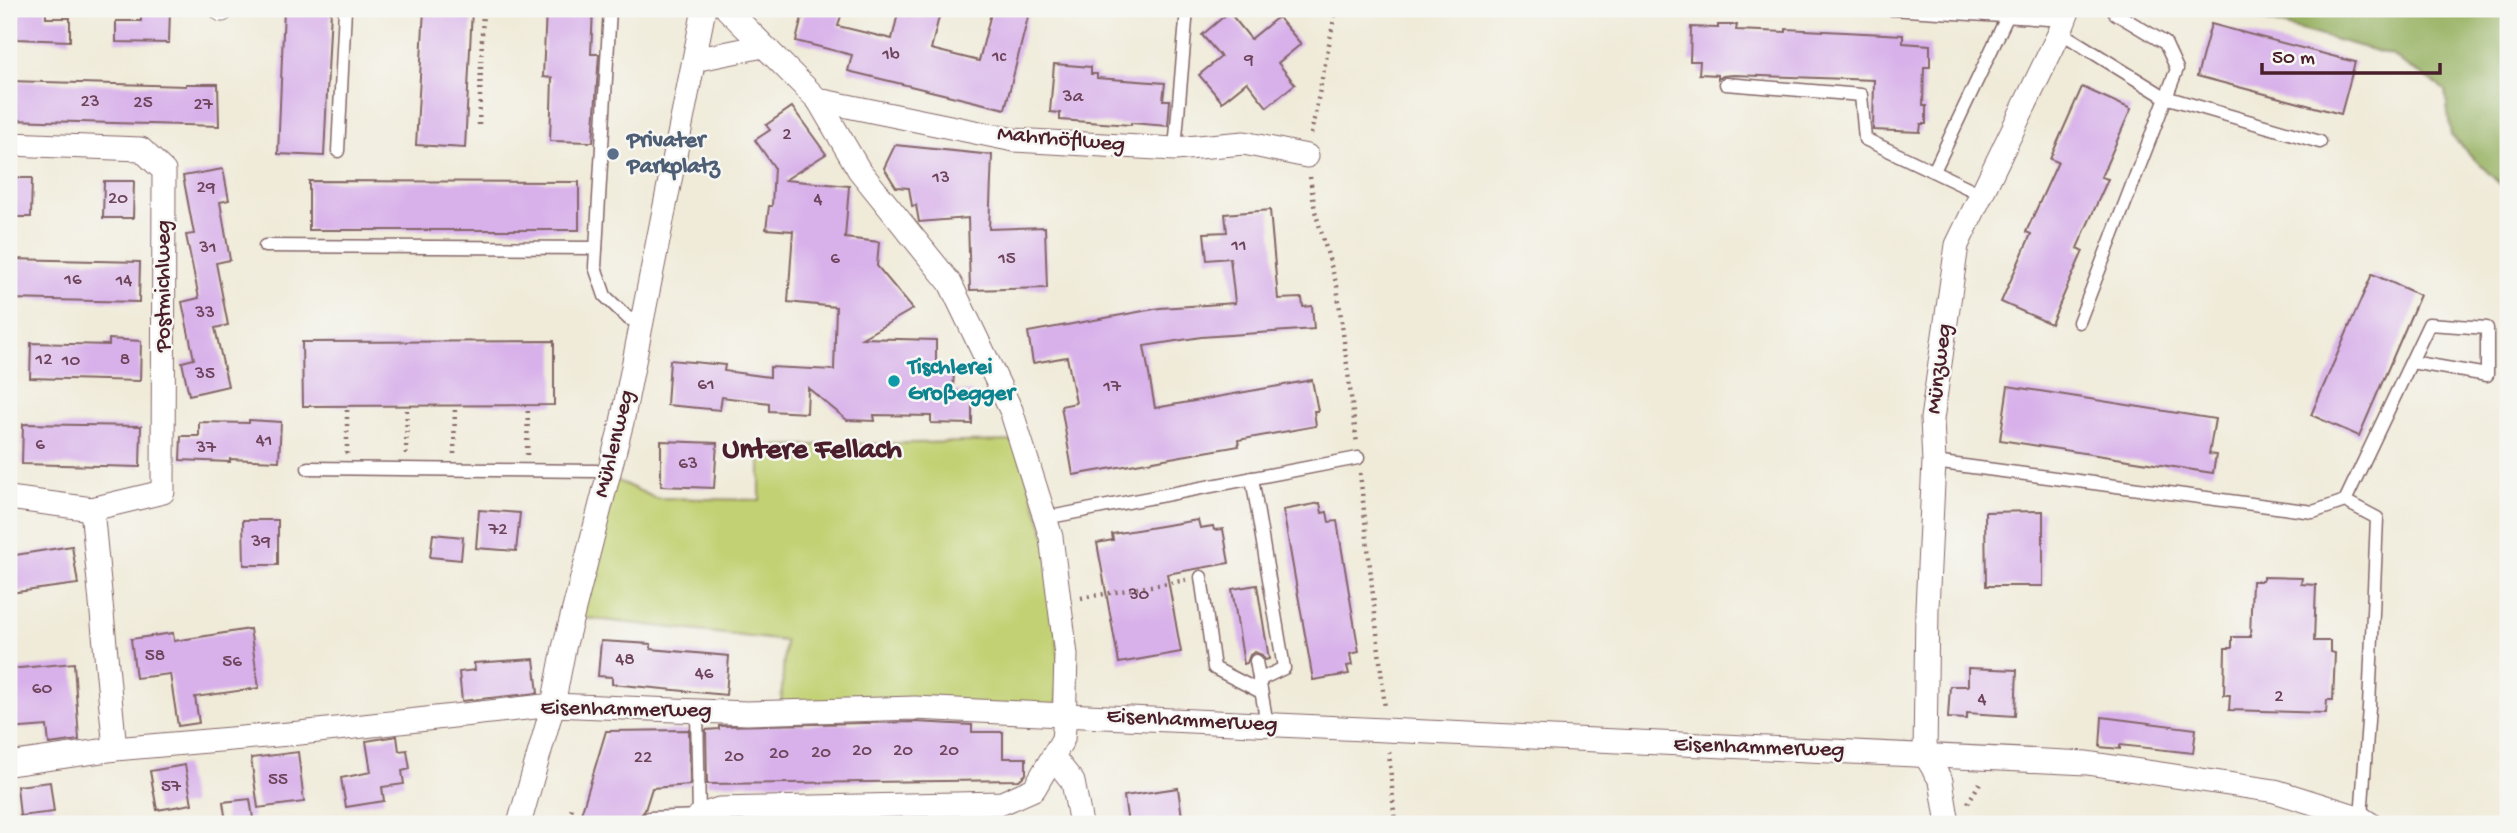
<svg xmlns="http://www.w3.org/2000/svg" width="2517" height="833" viewBox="0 0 2517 833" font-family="'Gochi Hand',sans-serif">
	<rect width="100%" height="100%" fill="#f6f6f2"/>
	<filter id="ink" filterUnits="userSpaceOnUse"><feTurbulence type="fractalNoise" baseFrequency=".0143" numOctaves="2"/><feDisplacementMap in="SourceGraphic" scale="14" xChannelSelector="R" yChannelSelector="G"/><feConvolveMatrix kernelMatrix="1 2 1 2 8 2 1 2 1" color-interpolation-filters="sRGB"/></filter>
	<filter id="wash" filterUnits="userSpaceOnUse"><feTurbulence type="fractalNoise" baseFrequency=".00686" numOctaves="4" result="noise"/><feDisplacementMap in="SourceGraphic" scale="28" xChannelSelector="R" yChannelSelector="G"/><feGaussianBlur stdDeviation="1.57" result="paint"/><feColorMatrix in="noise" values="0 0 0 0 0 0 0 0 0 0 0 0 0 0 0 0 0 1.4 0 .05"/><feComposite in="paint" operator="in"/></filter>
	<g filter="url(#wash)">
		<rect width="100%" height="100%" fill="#f0ebd9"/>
		<polygon fill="#c2d173" stroke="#86784f" stroke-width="2" points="1016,441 1046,538 1059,655 1057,708 781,705 785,641 576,617 605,475 655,498 760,500 760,446"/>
		<polygon fill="#99b365" stroke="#726948" stroke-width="2" points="2224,9 2508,9 2508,192 2451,136 2445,90 2391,55"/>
		<g id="blocks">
			<g fill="#d8b1ea">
				<polygon points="17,9 46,9 46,18 70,18 70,41 16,39"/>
				<polygon points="141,9 170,9 169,43 116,42 116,21 141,21"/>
				<polygon points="284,9 331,9 324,156 278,154"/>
				<polygon points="424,9 472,9 465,148 416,145"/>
				<polygon points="546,9 593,9 591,54 599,54 593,142 550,141 552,78 543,77"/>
				<polygon points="804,9 843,9 838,26 892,39 899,9 941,9 931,49 979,61 992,9 1030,9 1005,109 848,71 852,55 796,41"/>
				<polygon points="1229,12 1251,39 1278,17 1301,44 1278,63 1295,84 1267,107 1247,82 1222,102 1199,75 1221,57 1202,35"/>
				<polygon points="2211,24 2355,62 2341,114 2197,76"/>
				<polygon points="1718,25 1737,25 1736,30 1786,32 1786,29 1903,35 1903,43 1930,45 1930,67 1924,67 1923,106 1926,106 1926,124 1921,124 1920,132 1873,130 1874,80 1734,75 1723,76 1718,79 1718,75 1699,74 1700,61 1690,61 1691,27 1718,28"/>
				<polygon points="1054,64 1091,67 1091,74 1097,74 1097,78 1165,83 1163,100 1170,100 1168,126 1131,123 1131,125 1060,120 1060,113 1050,112"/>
				<polygon points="9,81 186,86 186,84 218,84 219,126 9,120"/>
				<polygon points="2082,87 2131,109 2101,177 2108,179 2077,248 2083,251 2051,324 2001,302 2031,234 2026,232 2058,162 2050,159"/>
				<polygon points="792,107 826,154 785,180 849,186 845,238 879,242 877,266 913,309 862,338 936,340 936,371 954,371 953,391 972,392 972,424 931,423 931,416 874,415 875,421 847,420 808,388 807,413 769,411 769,403 722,397 720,410 667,405 670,360 725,365 724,371 770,377 770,367 834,370 836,307 788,302 793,231 766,229 769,206 772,206 774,167 755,140 770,130 766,125"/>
				<polygon points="895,145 992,155 989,229 1045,227 1047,288 970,290 968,218 919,222 916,205 912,206 909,188 896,187 884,168"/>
				<polygon points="223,169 229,200 220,202 230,260 216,263 228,325 215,328 228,386 189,395 182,362 194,359 182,302 199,298 186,235 194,234 183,176"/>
				<polygon points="9,178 32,178 31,217 9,217"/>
				<polygon points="104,181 134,181 133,218 103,218"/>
				<polygon points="309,181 579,182 579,230 309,230"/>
				<polygon points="1270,210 1278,299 1302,298 1303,307 1312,306 1314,329 1201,337 1144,346 1155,408 1312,380 1318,411 1314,411 1316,426 1238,440 1239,446 1073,475 1061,406 1076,403 1067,357 1033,363 1028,332 1160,308 1235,303 1230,258 1207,260 1204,233 1227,232 1225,214"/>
				<polygon points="10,259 140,262 139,302 9,299"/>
				<polygon points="2372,274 2420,295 2359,436 2311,415"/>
				<polygon points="109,339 141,341 140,381 30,378 31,343 109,345"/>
				<polygon points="554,341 554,405 303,406 302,342"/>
				<polygon points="2008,386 2215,419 2209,454 2216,455 2213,473 2000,440"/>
				<polygon points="249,420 281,422 279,461 230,459 230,462 180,460 181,436 199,436 199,422 249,423"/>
				<polygon points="23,424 141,426 140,467 22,464"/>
				<polygon points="661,441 717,443 714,488 661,486"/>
				<polygon points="1320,503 1322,513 1327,512 1329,522 1337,521 1359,652 1350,654 1352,665 1347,666 1349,674 1313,680 1283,510"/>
				<polygon points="479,510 520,513 516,551 476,548"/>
				<polygon points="2043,511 2043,586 1986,586 1985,512"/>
				<polygon points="243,520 278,520 278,565 244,565"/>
				<polygon points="1198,520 1200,528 1213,526 1214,530 1223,529 1229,563 1167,574 1181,652 1119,663 1097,543 1113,540 1112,534"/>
				<polygon points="433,534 463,537 461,560 430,557"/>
				<polygon points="72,546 78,584 9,593 9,556"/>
				<polygon points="2263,577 2302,578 2301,584 2316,585 2314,641 2330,641 2330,652 2335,653 2333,700 2327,700 2326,713 2229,710 2230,695 2224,695 2225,648 2232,648 2232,637 2250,637 2252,581 2263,581"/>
				<polygon points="1257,585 1269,659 1265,660 1262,655 1255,652 1250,655 1247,663 1244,664 1232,589"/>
				<polygon points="250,629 259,688 195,697 199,723 178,726 170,674 136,678 131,639 173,633 174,641"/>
				<polygon points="601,641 651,644 651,649 729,656 726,695 612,684 612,677 598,676"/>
				<polygon points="534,659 538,693 462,701 459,672 475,670 474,663"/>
				<polygon points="74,663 79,740 49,744 47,726 9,729 9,669"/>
				<polygon points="1968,668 2017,670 2015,716 1967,713 1967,719 1948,718 1950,686 1968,686"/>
				<polygon points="2102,717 2196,729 2193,753 2120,745 2120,749 2100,747"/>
				<polygon points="915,722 972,725 972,732 1003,732 1003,758 1026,758 1026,774 1019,780 707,784 706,730 719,729 719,726"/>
				<polygon points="689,730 690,785 652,788 645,810 641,815 640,824 578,824 606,731"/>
				<polygon points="397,736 399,751 407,750 410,769 402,771 404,784 382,787 384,801 346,807 341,778 371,772 366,741"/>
				<polygon points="298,752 304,802 258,808 251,758"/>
				<polygon points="185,765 192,804 157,810 150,771"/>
				<polygon points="50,782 54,812 20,816 17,786"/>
				<polygon points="1178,788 1183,824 1128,824 1124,796"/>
				<polygon points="250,799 253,818 226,822 223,802"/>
			</g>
		</g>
	</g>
	<g filter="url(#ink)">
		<use href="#blocks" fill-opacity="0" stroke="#846668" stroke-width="2"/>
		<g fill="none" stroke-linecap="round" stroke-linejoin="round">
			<g stroke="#846668" stroke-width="15">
				<g id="lane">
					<polyline points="610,9 595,267 605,296 629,319 644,318"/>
					<polyline points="1891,9 2065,20"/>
					<polyline points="2060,32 2165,97 2320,142"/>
					<polyline points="1726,84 1861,95 1865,139 1981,194"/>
					<polyline points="1175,149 1187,9"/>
					<polyline points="338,151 345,9"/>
					<polyline points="1934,171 2007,17"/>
					<polyline points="265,246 596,248"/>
					<polyline points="2079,322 2177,69 2165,43 2115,13"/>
					<polyline points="1934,462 2313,512 2345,501 2377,518 2369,707 2361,818"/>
					<polyline points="308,468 596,471 607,474"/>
					<polyline points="1252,478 1284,668 1259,680"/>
					<polyline points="2345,501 2429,324 2487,328 2487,375 2411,362"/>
					<polyline points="1045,518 1358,458"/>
					<polyline points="1201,577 1214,668 1261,692"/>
					<polyline points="1256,661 1267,724"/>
					<polyline points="649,818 699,816 697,712"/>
				</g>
			</g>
			<g stroke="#846668" stroke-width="25">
				<g id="street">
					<polyline points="222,10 222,9"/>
					<polyline points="694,60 763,46"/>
					<polyline points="818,100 1014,140 1175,149 1244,143 1307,156"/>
					<polyline points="9,144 141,149 164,171 163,492 92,509 9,498"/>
					<polyline points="92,509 115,749"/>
					<polyline points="1925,755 1927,608 1934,462 1932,419 1957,245 2060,32 2069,9"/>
					<polyline points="1925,755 1941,781 1948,824"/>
					<polyline points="1054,758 1073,782 1081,824"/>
					<polyline points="9,764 115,749 300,733 553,705 747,713 915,708 2087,763 2275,791 2361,818 2370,824"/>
					<polyline points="519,824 553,705 564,648 622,422 704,9"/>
					<polyline points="699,824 699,816 719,809 1002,803 1034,789 1063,739 1064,728 1066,655 1051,537 1011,410 950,283 859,170 818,100 727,9"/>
				</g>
			</g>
			<g stroke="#846668" stroke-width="4.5" stroke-dasharray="2 5" stroke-linecap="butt">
				<polyline points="479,125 483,9"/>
				<polyline points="1311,134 1336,9"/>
				<polyline points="1310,177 1315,211 1337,286 1357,444"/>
				<polyline points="347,454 347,407"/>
				<polyline points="406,454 407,406"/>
				<polyline points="454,454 455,406"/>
				<polyline points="527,455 528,406"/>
				<polyline points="1360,473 1385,708"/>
				<polyline points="1081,598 1186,580"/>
				<polyline points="1389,752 1395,824"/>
				<polyline points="1968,803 1981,781"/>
				<polyline points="568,824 572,807"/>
			</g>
			<use href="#lane" stroke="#fff" stroke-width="12"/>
			<use href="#street" stroke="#fff" stroke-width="23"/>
		</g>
	</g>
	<circle fill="#5c6f8a" stroke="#f6f6f2" stroke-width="2.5" cx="613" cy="154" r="7"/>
	<circle fill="#0f9aa8" stroke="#f6f6f2" stroke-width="2.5" cx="894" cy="381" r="7"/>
	<g text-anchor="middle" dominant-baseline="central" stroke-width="5" stroke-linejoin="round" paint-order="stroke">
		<g font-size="19" fill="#6e445b">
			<text x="891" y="55">1b</text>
			<text x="999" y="57">1c</text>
			<text x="1249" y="60">9</text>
			<text x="1073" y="97">3a</text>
			<text x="90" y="102">23</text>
			<text x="143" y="103">25</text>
			<text x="203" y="105">27</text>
			<text x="787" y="135">2</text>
			<text x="941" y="178">13</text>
			<text x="206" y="188">29</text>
			<text x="118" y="199">20</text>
			<text x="818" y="200">4</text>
			<text x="1239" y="246">11</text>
			<text x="208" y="248">31</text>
			<text x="835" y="259">6</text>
			<text x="1007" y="259">15</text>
			<text x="73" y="280">16</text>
			<text x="124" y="281">14</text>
			<text x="205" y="313">33</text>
			<text x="44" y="360">12</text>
			<text x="125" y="360">8</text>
			<text x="71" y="361">10</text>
			<text x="205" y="374">35</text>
			<text x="706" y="385">61</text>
			<text x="1112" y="387">17</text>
			<text x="264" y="441">41</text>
			<text x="40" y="445">6</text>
			<text x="206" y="448">37</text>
			<text x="688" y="464">63</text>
			<text x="498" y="530">72</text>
			<text x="261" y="542">39</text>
			<text x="1139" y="595">30</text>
			<text x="155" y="656">58</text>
			<text x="625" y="660">48</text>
			<text x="232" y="662">56</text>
			<text x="704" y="674">46</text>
			<text x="42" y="689">60</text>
			<text x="2279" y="697">2</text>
			<text x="1982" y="700">4</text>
			<text x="862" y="751">20</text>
			<text x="903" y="751">20</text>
			<text x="949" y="751">20</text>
			<text x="821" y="753">20</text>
			<text x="779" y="754">20</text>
			<text x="734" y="757">20</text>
			<text x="643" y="758">22</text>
			<text x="278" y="780">55</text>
			<text x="171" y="787">57</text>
		</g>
		<g font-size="23" fill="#4a1f2b" stroke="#f6f6f2">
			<text transform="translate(1061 140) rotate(5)">Mahrhöflweg</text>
			<text transform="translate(164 286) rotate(-90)">Postmichlweg</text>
			<text transform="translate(1940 369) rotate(-83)">Münzweg</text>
			<text transform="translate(615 444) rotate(-76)">Mühlenweg</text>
			<text transform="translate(626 710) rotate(1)">Eisenhammerweg</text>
			<text transform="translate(1192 721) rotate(3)">Eisenhammerweg</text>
			<text transform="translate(1759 748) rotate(2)">Eisenhammerweg</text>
		</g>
		<g font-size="23" font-weight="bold" fill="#4e5e75" stroke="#f6f6f2" text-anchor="start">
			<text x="627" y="141">Privater<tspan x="627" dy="26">Parkplatz</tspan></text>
		</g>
		<g font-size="23" font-weight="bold" fill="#0d838f" stroke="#f6f6f2" text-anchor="start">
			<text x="908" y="368">Tischlerei<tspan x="908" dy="26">Großegger</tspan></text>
		</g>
		<g font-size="30" font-weight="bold" fill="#4a1f2b" stroke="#f6f6f2">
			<text x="812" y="451">Untere Fellach</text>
		</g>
	</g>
	<rect width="2517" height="833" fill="none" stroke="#f6f6f2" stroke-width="35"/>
	<path d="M2262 63v10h178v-10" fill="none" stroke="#4a1f2b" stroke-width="3.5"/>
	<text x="2272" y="63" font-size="21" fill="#4a1f2b" stroke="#f6f6f2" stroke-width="5" paint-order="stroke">50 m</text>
</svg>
